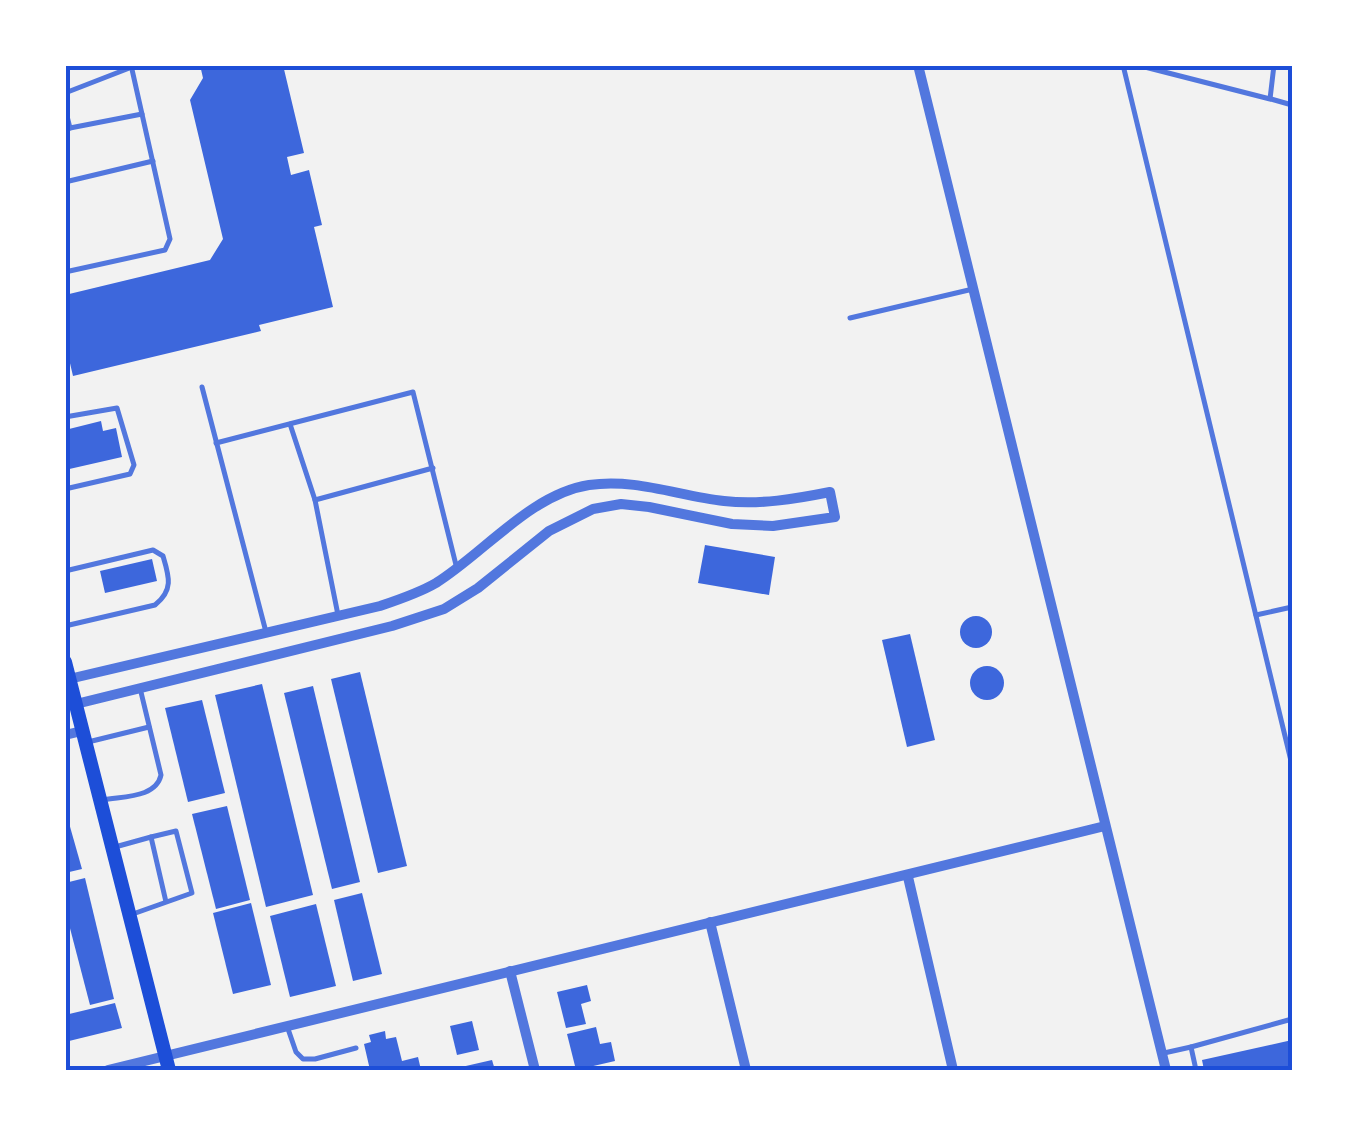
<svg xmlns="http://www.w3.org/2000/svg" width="1357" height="1135" viewBox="0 0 1357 1135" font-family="'Nunito Sans',sans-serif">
	<rect width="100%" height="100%" fill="#f2f2f2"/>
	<g fill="#3d67dc">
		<polygon points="200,65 283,65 304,153 287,157 291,175 309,170 322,225 314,227 333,307 259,325 261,331 73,376 65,342 65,295 210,260 223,239 190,100 203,78"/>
		<polygon points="101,421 103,431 116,428 122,457 65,470 65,430"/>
		<polygon points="705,545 775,557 769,595 698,583"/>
		<polygon points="152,559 157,581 105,593 100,571"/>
		<circle cx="976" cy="632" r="16"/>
		<polygon points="910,634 935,740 907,747 882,640"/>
		<circle cx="987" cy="683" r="17"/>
		<polygon points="360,672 407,866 378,873 331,679"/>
		<polygon points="262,684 313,895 266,907 215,695"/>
		<polygon points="313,686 360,882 332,889 284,693"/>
		<polygon points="202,700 225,793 188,802 165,708"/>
		<polygon points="227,806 250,900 216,909 192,814"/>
		<polygon points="65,809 82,869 65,873"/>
		<polygon points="85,878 114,999 90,1005 65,909 65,883"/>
		<polygon points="362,893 382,974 353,981 334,900"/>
		<polygon points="251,903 271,985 233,994 213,913"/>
		<polygon points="316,904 336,986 290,997 270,916"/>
		<polygon points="587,985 591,1001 581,1004 586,1024 566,1028 557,992"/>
		<polygon points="115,1003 122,1028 65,1042 65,1015"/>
		<polygon points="472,1021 479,1050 457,1055 450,1026"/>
		<polygon points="596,1027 600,1044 611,1042 615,1061 576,1070 567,1034"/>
		<polygon points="385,1031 386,1039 396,1037 402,1061 418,1057 421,1070 370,1070 364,1044 371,1042 369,1035"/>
		<polygon points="1292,1040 1292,1070 1204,1070 1202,1060"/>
		<polygon points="492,1060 495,1070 457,1070 457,1068"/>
	</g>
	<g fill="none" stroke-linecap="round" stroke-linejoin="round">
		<g stroke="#5277de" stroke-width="5">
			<polyline points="1123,65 1292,765"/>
			<polyline points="1137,65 1270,99 1274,65"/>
			<polyline points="65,93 132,67"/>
			<polyline points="1271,99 1292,105"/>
			<polyline points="65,108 70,128 65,129"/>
			<polyline points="70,128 142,114"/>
			<polyline points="65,182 153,161"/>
			<polyline points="65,272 165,250 170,239 131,65"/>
			<polyline points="850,318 973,289"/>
			<polyline points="202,387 266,632"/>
			<polyline points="65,417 117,408 134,465 130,474 65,489"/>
			<polyline points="290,424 315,500 338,615"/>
			<polyline points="216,443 413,392 456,565"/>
			<polyline points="315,500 433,468"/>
			<path d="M65,571L153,550L163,556C169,576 174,590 155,605L65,626"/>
			<polyline points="1256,615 1292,607"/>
			<polyline points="88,742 149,727"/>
			<path d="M103,800C123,796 156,798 161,775L140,688"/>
			<polyline points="115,847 151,837"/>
			<polyline points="130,915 192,893 176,831 151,837 166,902"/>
			<polyline points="287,1026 296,1052 303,1059 315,1059 356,1048"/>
			<polyline points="1164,1053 1191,1047"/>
			<polyline points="1196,1070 1191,1047 1292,1019"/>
		</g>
		<g stroke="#5277de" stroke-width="10">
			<polyline points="918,65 1166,1070"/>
			<path d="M69,679L380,606C398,600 419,593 436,583C484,553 531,494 589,485C635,478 679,496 724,501C760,505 795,499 830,492L835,517L773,526L732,524L649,507L621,504L593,509L549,531L478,588L444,609L392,626L76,704"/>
			<polyline points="65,735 82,731"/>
			<polyline points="908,877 953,1070"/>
			<polyline points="710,922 746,1070"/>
			<polyline points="510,971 535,1070"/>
			<polyline points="108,1070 1105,826"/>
		</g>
		<polyline stroke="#1d4ed8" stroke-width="14" points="65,662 169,1070"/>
	</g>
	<rect width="1357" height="1135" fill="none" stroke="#ffffff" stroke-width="135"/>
	<rect x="68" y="68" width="1222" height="1000" fill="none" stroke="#1d4ed8" stroke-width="4"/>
</svg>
